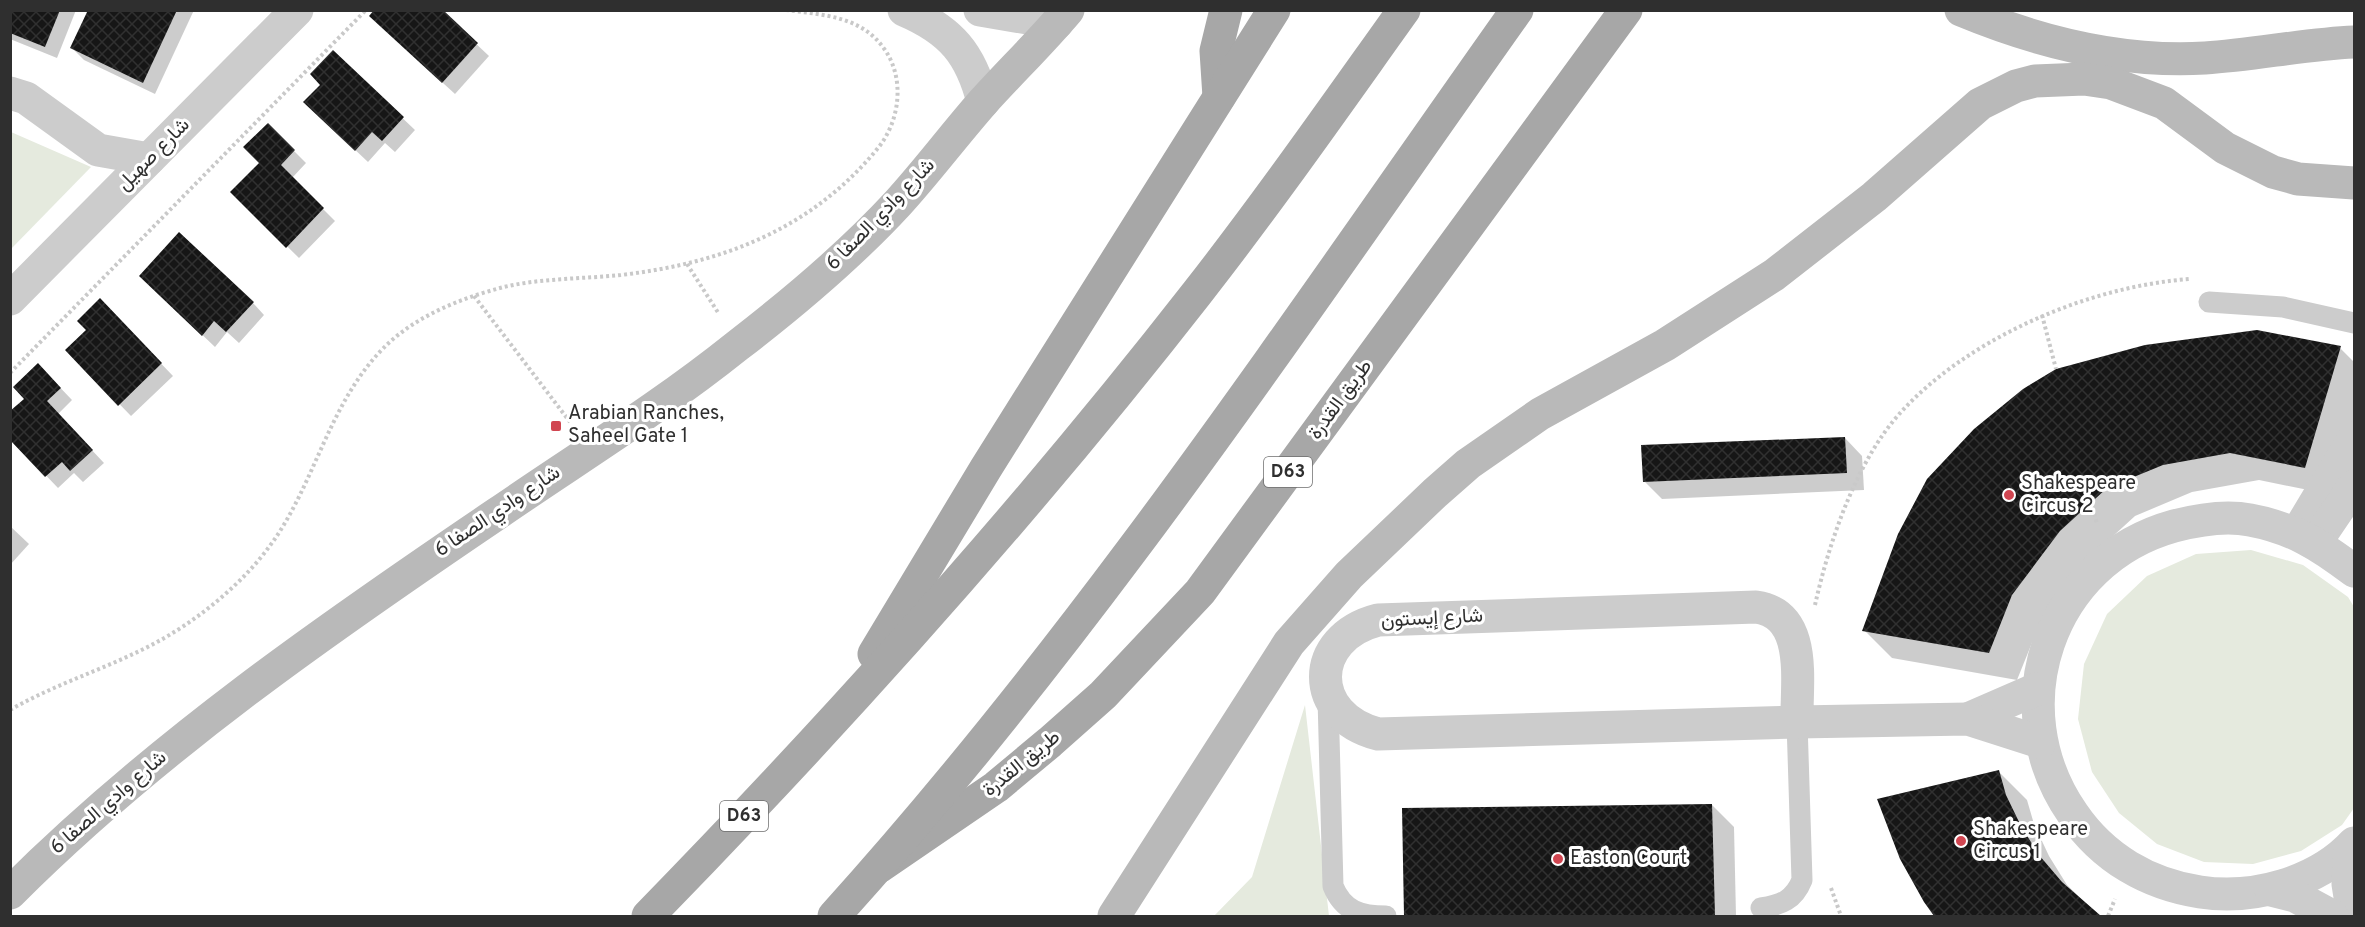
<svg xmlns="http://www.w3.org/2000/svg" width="2365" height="927" viewBox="0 0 2365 927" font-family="Overpass,Vazirmatn,sans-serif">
	<defs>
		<pattern id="building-cross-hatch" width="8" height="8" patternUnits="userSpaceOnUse" patternTransform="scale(1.5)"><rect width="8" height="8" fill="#161616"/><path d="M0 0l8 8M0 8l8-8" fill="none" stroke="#303030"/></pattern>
	</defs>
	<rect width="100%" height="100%" fill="#fff"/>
	<g fill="#e5eade">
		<polygon points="11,132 91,167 11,249"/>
		<polygon points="2251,550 2303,565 2348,597 2354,607 2354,808 2342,825 2301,851 2253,864 2204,862 2157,844 2119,813 2092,772 2078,719 2084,664 2107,614 2147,576 2196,554"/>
		<polygon points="1305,705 1329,916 1214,916 1252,877"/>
	</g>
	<g fill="#0003">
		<polygon points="10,10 76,10 57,58 10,39"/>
		<polygon points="90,10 194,10 155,94 84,60 72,48"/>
		<polygon points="440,10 489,56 455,94 383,28"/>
		<polygon points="333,52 415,130 395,152 385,143 368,162 317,114 322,85"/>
		<polygon points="268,125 306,163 292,178 335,221 299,258 232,192 261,163"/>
		<polygon points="153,288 253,303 264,315 239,343 227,332 215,347"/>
		<polygon points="100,300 173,376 131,416 67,350 88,330"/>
		<polygon points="2340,348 2354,362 2354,422 2333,495 2259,480 2192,492 2135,516 2088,559 2040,623 2017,680 1892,658 1864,630"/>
		<polygon points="50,377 72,400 58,414 104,463 83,482 74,473 58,488 10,438"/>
		<polygon points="1845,438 1862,456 1864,490 1662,499 1644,481"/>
		<polygon points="10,526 29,544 10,565"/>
		<polygon points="1999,772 2027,800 2034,824 2049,856 2067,885 2099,916 1936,916 1925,902"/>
		<polygon points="1712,805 1734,827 1736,916 1406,916 1404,810"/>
	</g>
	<g fill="url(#building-cross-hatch)">
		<polygon points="10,10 60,10 45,47 10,33"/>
		<polygon points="88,10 177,10 143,83 70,48"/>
		<polygon points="374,10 443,10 478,43 442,83 369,16"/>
		<polygon points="333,50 404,117 382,141 372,132 355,151 303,102 320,85 310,74"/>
		<polygon points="268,123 295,150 281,165 324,208 286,248 230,192 259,163 243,147"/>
		<polygon points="179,232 254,302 226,332 214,321 202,336 139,276"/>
		<polygon points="100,298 162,363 118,406 65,350 86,330 77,321"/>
		<polygon points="2257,330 2341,346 2305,468 2230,453 2163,465 2107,488 2060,531 2012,595 1989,653 1862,631 1898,534 1927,479 1974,429 2023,389 2056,369 2145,345"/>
		<polygon points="38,363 61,388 47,401 93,450 70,471 62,462 45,477 10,440 10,411 24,399 13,387"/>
		<polygon points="1845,437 1847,473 1643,482 1641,445"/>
		<polygon points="1999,770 2006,795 2021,826 2039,855 2062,882 2101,916 1934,916 1924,902 1900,859 1877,799"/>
		<polygon points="1712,804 1715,916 1404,916 1402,808"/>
	</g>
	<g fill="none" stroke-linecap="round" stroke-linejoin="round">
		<g stroke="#c9c9c9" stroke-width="4" stroke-dasharray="3 3" stroke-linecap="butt">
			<polyline points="687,264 719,314"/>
			<polyline points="474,296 570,422"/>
			<polyline points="2042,315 2056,369"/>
			<polyline points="10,373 366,10"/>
			<polyline points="2091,502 2097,524"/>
			<path d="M1815,605C1829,542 1857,459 1902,411C1970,337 2090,286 2190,279"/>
			<path d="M10,710C62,680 120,665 171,634C206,613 244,581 269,547C317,483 329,396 392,340C423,313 465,297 504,287C542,278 582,279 621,275C723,263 812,229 878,148C900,121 905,79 885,50C862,16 824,15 786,10"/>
			<polyline points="1831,888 1841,916"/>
			<polyline points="2108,916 2115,899"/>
		</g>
		<g stroke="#ccc" stroke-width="21">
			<polyline points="2209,302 2283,307 2354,323"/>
			<path d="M1328,698L1333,886C1343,911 1361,916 1386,916"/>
			<path d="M1761,908C1781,905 1794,900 1802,880L1797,722"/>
		</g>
		<g stroke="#ccc" stroke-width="33">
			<path d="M904,10C951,30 971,54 983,102"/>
			<polyline points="980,10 1057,23"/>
			<polyline points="10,93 26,98 98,150 149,159"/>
			<polyline points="10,299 297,10"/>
			<polyline points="2297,533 2354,438"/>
			<polyline points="2316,542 2354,486"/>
			<path d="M2354,571C2320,545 2293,528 2250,520C2226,515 2197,520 2174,526C2048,561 1999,708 2073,814C2103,858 2148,884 2200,892C2253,900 2317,883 2354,843"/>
			<polyline points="1968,719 2037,689"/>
			<path d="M1797,722L1378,734C1308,716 1308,638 1378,620L1756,607C1809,615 1796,682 1797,722L1968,719L2040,742"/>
			<polyline points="2350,848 2348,884 2353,916"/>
			<polyline points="2271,890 2295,896 2332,916"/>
		</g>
		<g stroke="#b9b9b9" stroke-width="33">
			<path d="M1961,10C2038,42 2121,63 2205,58C2255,55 2304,44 2354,42"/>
			<path d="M10,893C156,747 328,628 498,513C578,458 661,407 737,346C793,303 850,255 898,203C928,170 954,135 983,102C1011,71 1041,42 1068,10"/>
			<polyline points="1114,916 1289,643 1349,575 1435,493 1468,464 1540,414 1665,345 1774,275 1874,197 1980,104 2016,86 2035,81 2084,79 2111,83 2164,103 2225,148 2273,172 2298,179 2354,183"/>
		</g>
		<g stroke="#a7a7a7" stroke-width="33">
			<polyline points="1219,97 1216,51 1226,10"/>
			<polyline points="874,654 986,468 1274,10"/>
			<polyline points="879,867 996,787 1050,742 1103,695 1200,592 1626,10"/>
			<path d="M648,916C841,718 1027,511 1197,293C1269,201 1336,105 1404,10"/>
			<path d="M834,916C1088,635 1298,319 1517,10"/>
		</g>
	</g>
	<g fill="#d14651" stroke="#fff" stroke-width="2">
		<rect x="550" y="420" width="12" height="12" rx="3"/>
		<circle cx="2009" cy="495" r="6"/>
		<circle cx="1961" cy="841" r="6"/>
		<circle cx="1558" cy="859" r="6"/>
	</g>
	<g text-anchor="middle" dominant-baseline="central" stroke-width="6" stroke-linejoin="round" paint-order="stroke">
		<g fill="#fff" stroke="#6d6d6d" stroke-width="1.5">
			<rect x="1264" y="457" width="48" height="30" rx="4.5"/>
			<rect x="720" y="801" width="48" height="30" rx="4.5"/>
		</g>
		<g font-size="18" font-weight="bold" fill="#2f2f2f">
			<text x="1288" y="472">D63</text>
			<text x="744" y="816">D63</text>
		</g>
		<g font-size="20" fill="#2f2f2f" stroke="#fff">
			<text transform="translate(154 155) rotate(-45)">شارع صهيل</text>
			<text transform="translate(881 215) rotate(-46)">شارع وادي الصفا 6</text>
			<text transform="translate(1341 400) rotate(-54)">طريق القدرة</text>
			<text transform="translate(498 512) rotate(-34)">شارع وادي الصفا 6</text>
			<text transform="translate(1432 619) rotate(-3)">شارع إيستون</text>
			<text transform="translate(1022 764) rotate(-39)">طريق القدرة</text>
			<text transform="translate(109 803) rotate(-41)">شارع وادي الصفا 6</text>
		</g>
		<g font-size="20" fill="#2f2f2f" stroke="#fff" text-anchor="start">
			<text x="568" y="414">Arabian Ranches,<tspan x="568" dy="23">Saheel Gate 1</tspan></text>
			<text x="2021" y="484">Shakespeare<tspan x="2021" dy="23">Circus 2</tspan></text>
			<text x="1973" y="830">Shakespeare<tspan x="1973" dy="23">Circus 1</tspan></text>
			<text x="1570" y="859">Easton Court</text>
		</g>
	</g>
	<rect width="2365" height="927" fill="none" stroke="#2f2f2f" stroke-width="24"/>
</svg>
